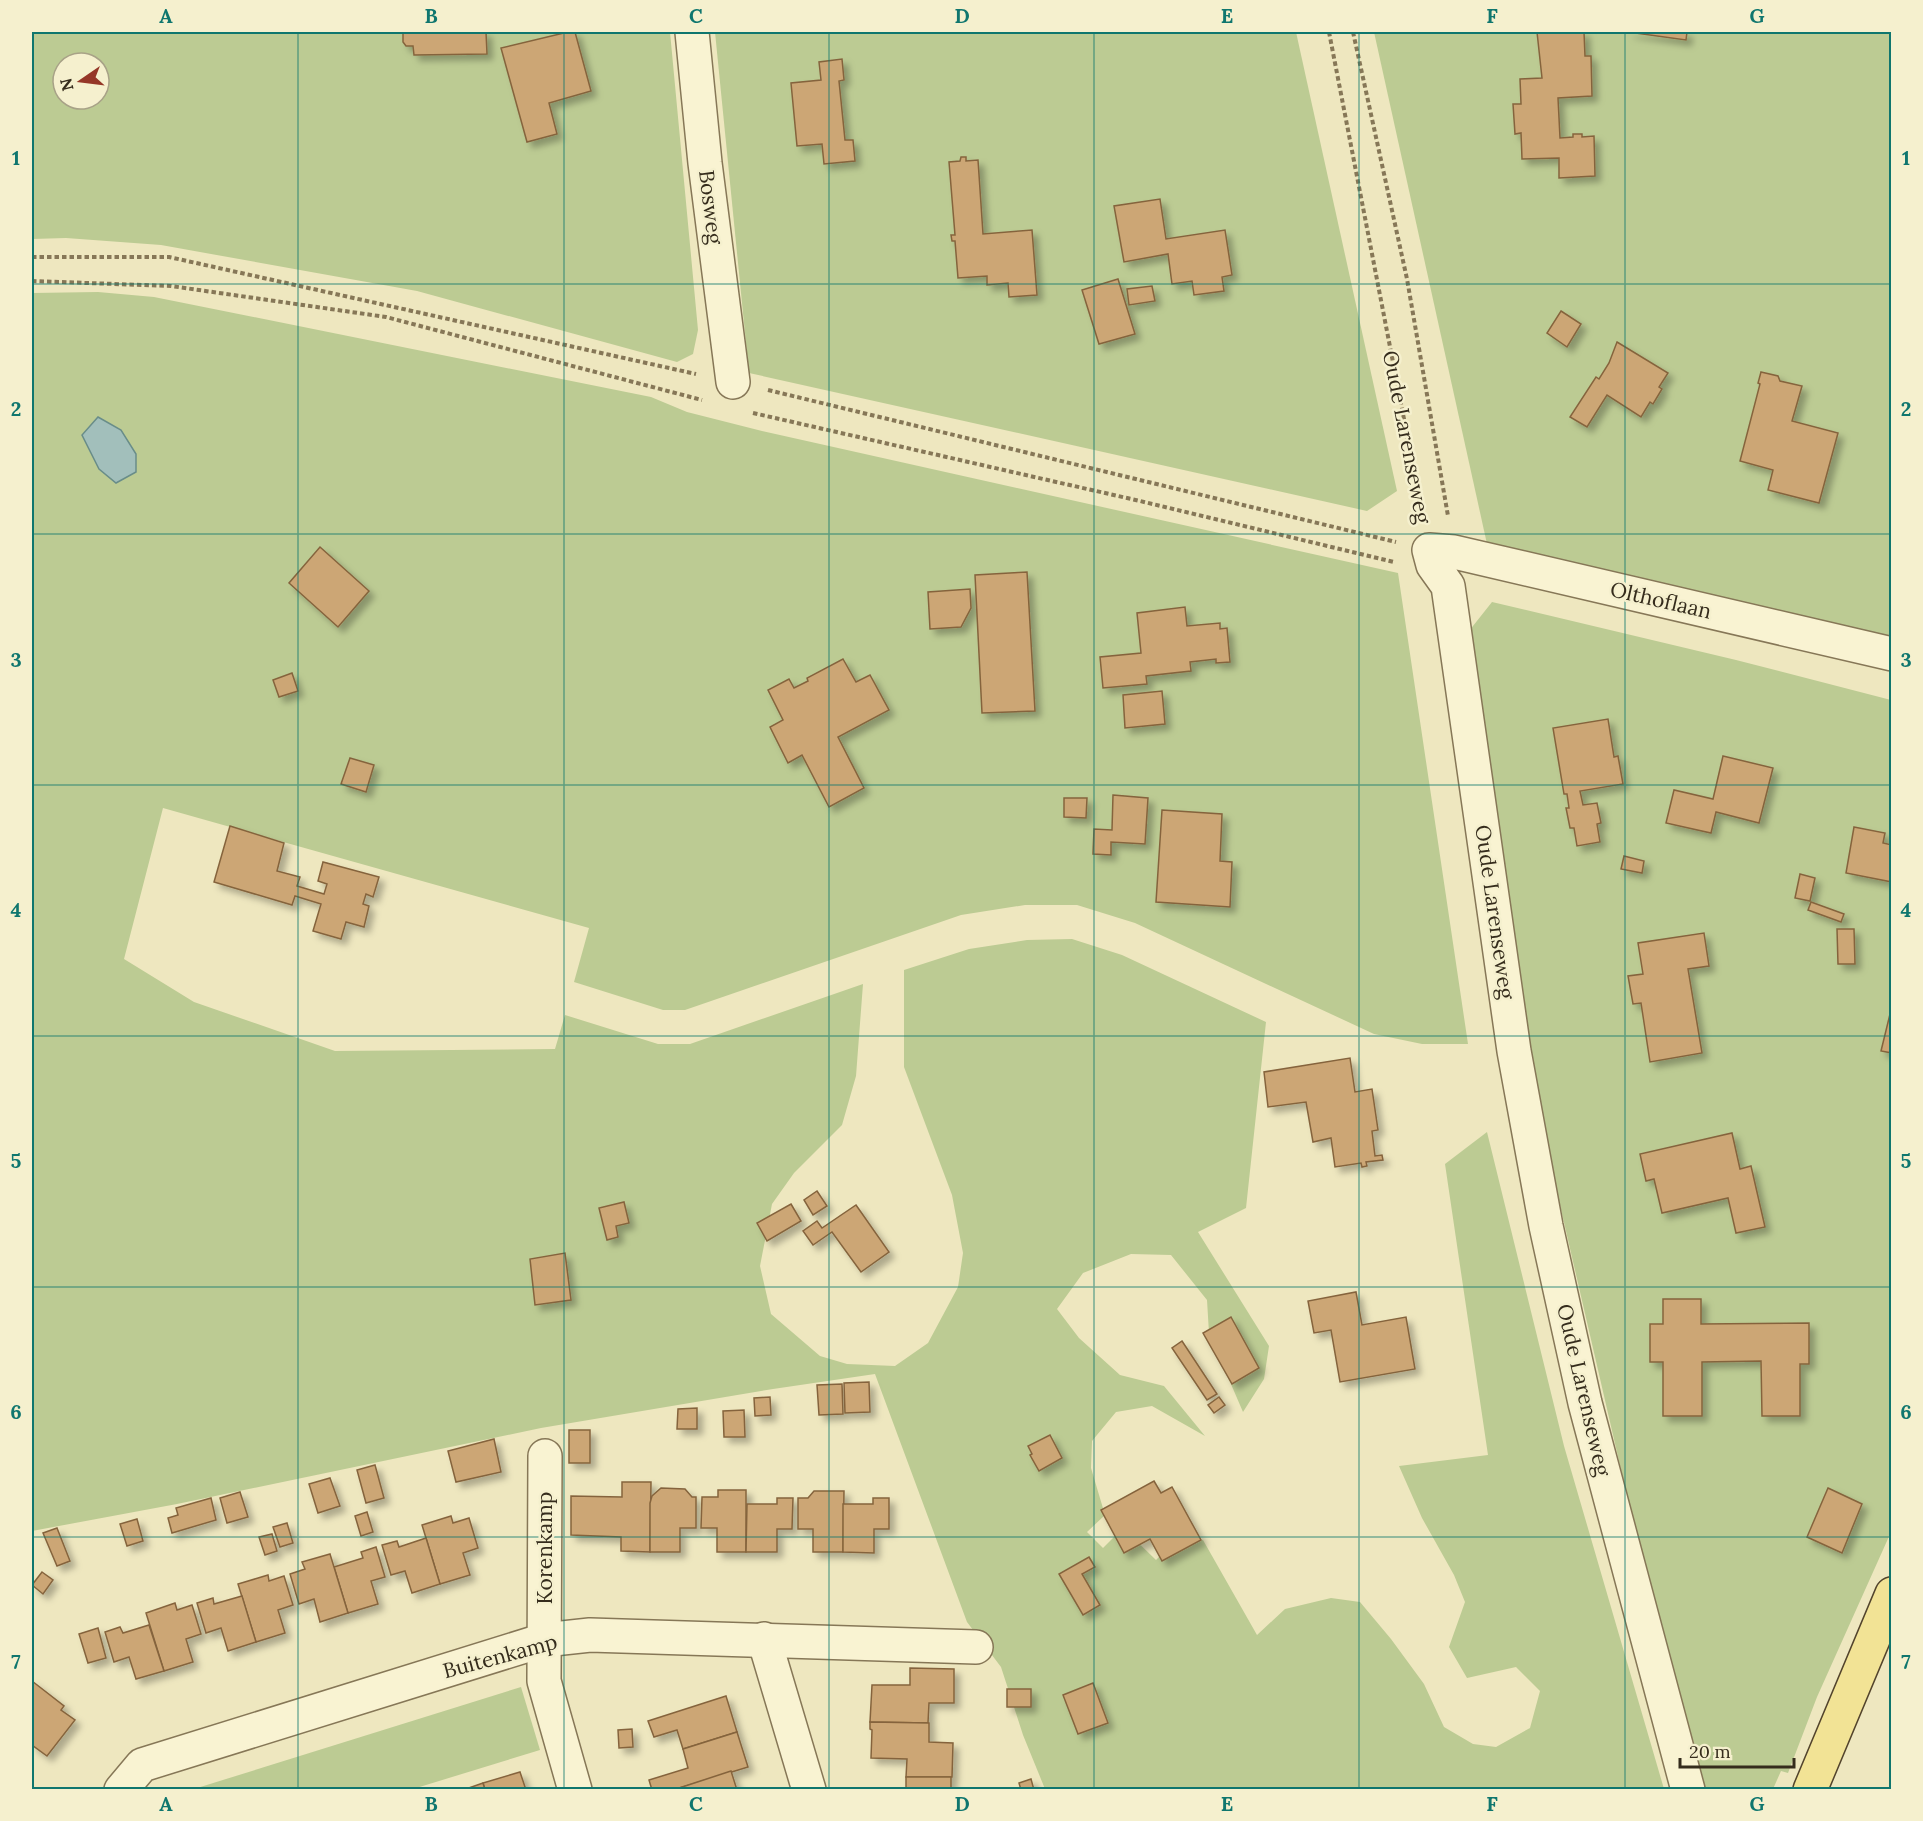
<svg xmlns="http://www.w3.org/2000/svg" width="1923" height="1821" viewBox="0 0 1923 1821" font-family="Lora,serif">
	<defs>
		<filter id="shadow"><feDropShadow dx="5.5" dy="5.5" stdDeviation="3" flood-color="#0004"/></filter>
	</defs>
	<rect width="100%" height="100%" fill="#eee7bf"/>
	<g fill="#bccb93" fill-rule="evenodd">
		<path d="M32,32H670L698,330L693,354L677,362L417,291L161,245L66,238L32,239ZM63,63H99V99H63Z"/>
		<polygon points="715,32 1296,32 1397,491 1367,511 749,373"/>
		<polygon points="1374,32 1891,32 1891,641 1487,544"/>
		<polygon points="98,292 154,297 651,397 687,412 762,431 1398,573 1468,1044 1422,1044 1374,1034 1135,923 1077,905 1025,905 961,915 685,1010 663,1010 574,982 589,928 163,808 124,959 194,1002 335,1051 555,1049 565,1015 658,1044 690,1044 863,984 856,1076 842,1125 794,1173 772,1204 760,1266 771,1314 820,1356 847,1364 895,1366 928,1343 958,1287 963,1253 952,1195 904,1067 904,970 969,949 1027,940 1072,939 1122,955 1266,1022 1246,1208 1198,1232 1269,1346 1264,1379 1243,1412 1209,1333 1207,1300 1171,1255 1131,1254 1083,1273 1057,1309 1079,1338 1120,1375 1164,1386 1205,1436 1152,1406 1116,1412 1092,1441 1091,1468 1105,1515 1087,1532 1103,1548 1123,1528 1156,1560 1172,1544 1203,1540 1257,1635 1285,1609 1331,1598 1360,1602 1391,1639 1424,1684 1444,1727 1473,1744 1496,1747 1530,1728 1540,1691 1516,1667 1467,1678 1449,1647 1465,1602 1454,1575 1422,1518 1399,1466 1488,1455 1445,1164 1487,1132 1564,1446 1664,1789 1045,1789 1023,1735 1001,1667 967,1622 875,1374 773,1389 541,1428 177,1504 32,1531 32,293"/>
		<polygon points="1492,602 1736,660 1891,700 1891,1532 1817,1697 1788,1773 1781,1771 1773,1789 1704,1789 1646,1578 1539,1114 1469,631"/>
		<polygon points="521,1687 540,1750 413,1789 194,1789"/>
	</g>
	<polygon fill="#a2bfbb" stroke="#698d89" stroke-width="1.5" points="98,417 121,430 136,454 136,472 116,483 99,469 82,435"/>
	<g fill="#cca674" stroke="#85643d" stroke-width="1.5" filter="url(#shadow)">
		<polygon points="403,32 486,32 487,54 414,55 413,46 406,46 403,42"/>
		<polygon points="568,32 575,32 591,91 549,103 557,134 527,142 501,48"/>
		<polygon points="1537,32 1584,32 1585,56 1591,56 1592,96 1558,98 1560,138 1573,137 1573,134 1582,134 1582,137 1594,136 1595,176 1559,178 1559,158 1522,159 1521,133 1515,134 1513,104 1521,104 1520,79 1542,78"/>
		<polygon points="1628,32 1687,32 1686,40"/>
		<polygon points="842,59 844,80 839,81 845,140 853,140 855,161 824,164 822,144 797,146 791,83 821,80 819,62"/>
		<polygon points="961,157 966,157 966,161 978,160 983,234 1032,230 1037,295 1009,297 1008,283 987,285 987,276 958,278 955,241 952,241 951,235 955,235 949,162 960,161"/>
		<polygon points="1160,199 1166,239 1225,230 1232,275 1222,277 1224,291 1194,295 1192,281 1172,284 1168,254 1124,262 1114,206"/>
		<polygon points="1118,279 1135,334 1099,344 1082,290"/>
		<polygon points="1152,286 1155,301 1129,305 1127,289"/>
		<polygon points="1561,311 1581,324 1567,347 1547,333"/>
		<polygon points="1617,342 1668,373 1659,387 1662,389 1653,404 1650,402 1641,417 1607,395 1587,427 1570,417 1596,377 1599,379 1609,363"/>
		<polygon points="1761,372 1778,376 1780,381 1802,386 1792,421 1838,433 1819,503 1768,490 1773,470 1740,461 1760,384 1758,383"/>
		<polygon points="320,547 369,591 338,627 289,583"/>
		<polygon points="1027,572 1035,711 982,713 975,575"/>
		<polygon points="970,589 971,608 961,627 930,629 928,592"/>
		<polygon points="1185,607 1187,626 1220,623 1220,629 1227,628 1230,662 1216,663 1216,659 1190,662 1191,671 1146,676 1147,684 1103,688 1100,657 1141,653 1137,613"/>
		<polygon points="843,659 856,682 870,675 889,710 838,737 864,788 829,807 802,755 788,763 770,727 783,720 768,690 789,679 794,688 808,681 807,678"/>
		<polygon points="292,673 298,691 279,697 273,680"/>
		<polygon points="1162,691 1165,724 1125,728 1123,695"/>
		<polygon points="1608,719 1614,757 1618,756 1623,784 1580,791 1583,805 1597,803 1601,823 1597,824 1600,842 1577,846 1574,828 1570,828 1566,808 1569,808 1567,794 1564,794 1553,728"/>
		<polygon points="1723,756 1773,768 1759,823 1716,812 1711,833 1666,823 1674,790 1713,799"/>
		<polygon points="350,758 374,765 366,792 341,784"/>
		<polygon points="1113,795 1148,798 1145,844 1111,842 1111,855 1093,854 1094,829 1112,830"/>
		<polygon points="1064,798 1087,798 1086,818 1064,817"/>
		<polygon points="1162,810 1222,814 1220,861 1232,862 1230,907 1156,902"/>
		<polygon points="230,826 284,843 277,871 300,877 297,886 324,894 327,884 318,881 323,862 379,877 373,897 366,894 363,904 369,906 364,927 346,922 341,939 313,931 321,904 295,896 292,905 214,882"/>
		<polygon points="1854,827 1885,833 1883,843 1892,845 1892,882 1846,873"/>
		<polygon points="1624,856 1644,861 1642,873 1621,869"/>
		<polygon points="1800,874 1815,878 1810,901 1795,898"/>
		<polygon points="1811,902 1844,914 1841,922 1808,910"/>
		<polygon points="1837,929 1854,929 1855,964 1838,964"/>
		<polygon points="1704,933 1709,966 1688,969 1702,1053 1650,1062 1641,1003 1633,1004 1628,976 1643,974 1638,943"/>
		<polygon points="1890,1014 1892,1014 1892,1053 1881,1051"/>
		<polygon points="1350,1058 1355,1092 1372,1089 1378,1130 1372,1131 1375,1156 1382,1155 1383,1160 1366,1162 1367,1166 1362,1167 1361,1163 1335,1167 1331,1138 1313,1142 1306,1102 1268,1107 1264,1072"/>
		<polygon points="1732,1133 1740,1169 1751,1166 1765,1227 1736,1233 1728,1198 1662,1213 1654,1179 1646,1181 1640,1154"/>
		<polygon points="817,1191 827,1206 813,1215 804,1200"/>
		<polygon points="624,1202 629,1223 616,1226 618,1237 607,1240 599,1208"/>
		<polygon points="791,1204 801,1221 767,1241 757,1223"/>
		<polygon points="856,1205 889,1252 861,1272 832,1232 813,1245 803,1231 817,1221 822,1228"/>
		<polygon points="565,1253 571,1300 535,1305 530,1259"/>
		<polygon points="1356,1292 1362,1325 1406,1317 1415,1369 1340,1382 1331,1330 1314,1333 1308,1301"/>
		<polygon points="1663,1299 1701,1299 1701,1324 1809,1323 1809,1364 1800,1364 1800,1416 1762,1416 1761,1361 1702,1362 1702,1416 1663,1416 1663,1362 1650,1362 1650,1324 1663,1324"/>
		<polygon points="1231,1317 1259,1368 1232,1384 1203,1333"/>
		<polygon points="1182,1341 1217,1394 1207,1400 1172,1348"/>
		<polygon points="869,1382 870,1412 845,1413 844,1383"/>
		<polygon points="842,1384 843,1414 819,1415 817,1385"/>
		<polygon points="770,1397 771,1415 755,1416 754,1398"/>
		<polygon points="1219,1397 1225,1405 1214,1413 1208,1405"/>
		<polygon points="697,1408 697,1429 677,1429 678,1409"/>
		<polygon points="744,1410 745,1437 724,1437 723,1411"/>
		<rect x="569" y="1430" width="21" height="33"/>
		<polygon points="1050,1435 1062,1458 1039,1471 1030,1455 1032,1454 1028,1446"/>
		<polygon points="494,1439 501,1472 456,1482 448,1451"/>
		<polygon points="375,1465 384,1498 366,1503 357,1470"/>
		<polygon points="330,1478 340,1506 318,1513 309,1484"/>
		<polygon points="1154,1481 1161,1493 1172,1487 1201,1540 1162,1561 1150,1539 1124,1553 1101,1510"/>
		<polygon points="622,1482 651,1482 650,1552 621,1551 621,1537 571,1535 571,1496 622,1497"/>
		<polygon points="661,1488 685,1489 692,1497 696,1497 696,1528 680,1528 680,1552 650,1552 650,1503 652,1496"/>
		<polygon points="1828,1488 1862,1504 1842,1553 1807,1537"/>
		<polygon points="718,1490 746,1490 746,1552 717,1552 717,1528 701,1528 702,1497 718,1497"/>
		<polygon points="814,1491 844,1491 843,1552 813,1552 813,1529 798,1529 798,1498 808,1498"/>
		<polygon points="240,1492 248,1517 227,1523 220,1498"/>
		<polygon points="211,1498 216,1520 172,1533 168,1518 178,1515 176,1508"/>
		<polygon points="777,1498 793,1498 792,1529 777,1529 777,1552 746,1552 747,1504 777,1504"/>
		<polygon points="873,1498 889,1498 889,1529 874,1529 874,1553 843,1552 843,1504 873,1504"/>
		<polygon points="367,1512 373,1532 361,1536 355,1516"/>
		<polygon points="451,1516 453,1523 469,1518 478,1548 463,1553 470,1575 440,1584 422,1525"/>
		<polygon points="137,1519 143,1541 127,1546 120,1524"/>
		<polygon points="287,1523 293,1543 280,1547 273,1527"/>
		<polygon points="57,1528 70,1561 57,1566 43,1533"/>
		<polygon points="272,1534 277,1551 265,1555 259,1537"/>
		<polygon points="426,1538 440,1584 412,1593 405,1571 391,1575 382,1545 397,1541 399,1547"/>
		<polygon points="376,1547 385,1577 371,1581 378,1604 348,1613 334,1567 363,1558 361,1552"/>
		<polygon points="330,1554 348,1613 320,1622 314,1599 299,1604 290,1574 305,1569 302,1562"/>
		<polygon points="1089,1557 1095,1567 1082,1574 1100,1605 1083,1615 1059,1574"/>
		<polygon points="42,1572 53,1580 43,1594 32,1585"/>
		<polygon points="268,1575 269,1581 284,1576 293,1605 278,1610 285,1633 256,1642 238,1584"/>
		<polygon points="242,1596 256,1642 228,1651 221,1628 206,1633 197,1603 213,1598 214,1604"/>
		<polygon points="175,1603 177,1610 192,1605 201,1634 186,1639 193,1662 164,1671 146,1613"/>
		<polygon points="149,1625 164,1671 136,1679 129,1657 114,1662 105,1632 120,1627 123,1633"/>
		<polygon points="98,1628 106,1658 88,1663 79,1634"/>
		<polygon points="910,1668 954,1669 954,1703 929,1703 928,1723 870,1722 872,1685 910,1685"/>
		<polygon points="32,1681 64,1706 61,1710 75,1720 47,1756 32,1745"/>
		<polygon points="1093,1683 1108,1723 1078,1734 1063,1695"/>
		<rect x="1007" y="1689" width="24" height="18"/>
		<polygon points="726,1696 737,1732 683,1749 677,1730 654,1737 648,1721"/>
		<polygon points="870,1722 929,1723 929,1742 953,1743 952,1777 906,1777 907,1759 871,1758 872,1730 870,1729"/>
		<polygon points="632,1729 633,1747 619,1748 618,1730"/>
		<polygon points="737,1732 748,1767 673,1790 652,1790 649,1780 688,1768 683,1749"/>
		<polygon points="731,1771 737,1790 673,1790"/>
		<polygon points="520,1772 526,1790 485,1790 483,1783"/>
		<rect x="906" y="1777" width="45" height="13"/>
		<polygon points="1031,1779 1034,1790 1021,1790 1019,1783"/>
		<polygon points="483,1783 485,1790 463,1790"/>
	</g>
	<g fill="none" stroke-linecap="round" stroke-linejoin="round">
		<g stroke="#867757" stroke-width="36">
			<g id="minor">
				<polyline points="692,32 705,163 733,382"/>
				<polyline points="545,1456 544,1681 575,1790"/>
				<polyline points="764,1639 809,1790"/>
				<polyline points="121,1790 142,1765 544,1640 590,1635 976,1647"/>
				<polyline points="1688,1790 1585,1403 1546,1226 1514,1051 1448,586 1433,565 1429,550 1454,552 1892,654"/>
			</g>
		</g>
		<g stroke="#53442c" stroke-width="36">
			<polyline id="major" points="1810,1790 1892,1594"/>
		</g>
		<g stroke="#867757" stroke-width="4" stroke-dasharray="4.5 3" stroke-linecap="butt">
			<polyline points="1329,32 1423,517"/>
			<polyline points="1353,32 1407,279 1448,516"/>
			<polyline points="32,257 169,257 696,374"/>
			<polyline points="32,281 171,286 386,317 702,400"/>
			<polyline points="768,390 1396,542"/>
			<polyline points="753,413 1140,501 1394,562"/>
		</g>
		<use href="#minor" stroke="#f9f3d2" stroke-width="33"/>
		<use href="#major" stroke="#f2e395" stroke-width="33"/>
	</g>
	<path fill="none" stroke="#0f766e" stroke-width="1.5" stroke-opacity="0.55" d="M298,32V1790M564,32V1790M829,32V1790M1094,32V1790M1359,32V1790M1625,32V1790M32,284H1892M32,534H1892M32,785H1892M32,1036H1892M32,1287H1892M32,1537H1892"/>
	<g text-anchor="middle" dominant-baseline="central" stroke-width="5" stroke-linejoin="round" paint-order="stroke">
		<g font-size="21" fill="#352c1c" stroke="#f5f0ce">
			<text transform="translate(711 207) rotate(83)">Bosweg</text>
			<text transform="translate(1407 437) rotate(79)">Oude Larenseweg</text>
			<text transform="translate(1661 600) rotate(13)">Olthoflaan</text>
			<text transform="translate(1495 912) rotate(82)">Oude Larenseweg</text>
			<text transform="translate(1584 1390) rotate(77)">Oude Larenseweg</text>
			<text transform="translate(544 1548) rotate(-90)">Korenkamp</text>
			<text transform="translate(500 1656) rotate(-15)">Buitenkamp</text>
		</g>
	</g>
	<rect width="1923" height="1821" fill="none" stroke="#f5f0ce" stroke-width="66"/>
	<g transform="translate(81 81) rotate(256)"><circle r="28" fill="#f5f0ce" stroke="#a8a287" stroke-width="1.5"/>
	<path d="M0-4.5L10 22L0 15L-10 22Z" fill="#953727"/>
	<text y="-9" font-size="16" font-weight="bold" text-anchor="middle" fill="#352c1c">N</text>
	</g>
	<path d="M1680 1758v9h114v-9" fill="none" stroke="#352c1c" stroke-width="3"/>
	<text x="1689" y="1758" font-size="18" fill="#352c1c" stroke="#f5f0ce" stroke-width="4.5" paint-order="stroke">20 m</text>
	<rect x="33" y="33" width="1857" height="1755" fill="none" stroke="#0f766e" stroke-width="2"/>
	<g font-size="20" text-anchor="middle" font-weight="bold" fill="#0f766e">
		<text x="166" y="23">A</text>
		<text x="431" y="23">B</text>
		<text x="696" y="23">C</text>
		<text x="962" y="23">D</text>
		<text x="1227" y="23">E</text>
		<text x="1492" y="23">F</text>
		<text x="1757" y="23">G</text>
		<text x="16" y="165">1</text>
		<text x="1906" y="165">1</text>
		<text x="16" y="416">2</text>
		<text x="1906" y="416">2</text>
		<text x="16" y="667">3</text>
		<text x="1906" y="667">3</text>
		<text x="16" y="917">4</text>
		<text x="1906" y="917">4</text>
		<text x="16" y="1168">5</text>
		<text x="1906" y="1168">5</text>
		<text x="16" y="1419">6</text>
		<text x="1906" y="1419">6</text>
		<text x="16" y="1669">7</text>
		<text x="1906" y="1669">7</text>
		<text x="166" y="1811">A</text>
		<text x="431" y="1811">B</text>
		<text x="696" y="1811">C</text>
		<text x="962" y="1811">D</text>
		<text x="1227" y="1811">E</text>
		<text x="1492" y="1811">F</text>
		<text x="1757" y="1811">G</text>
	</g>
</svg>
